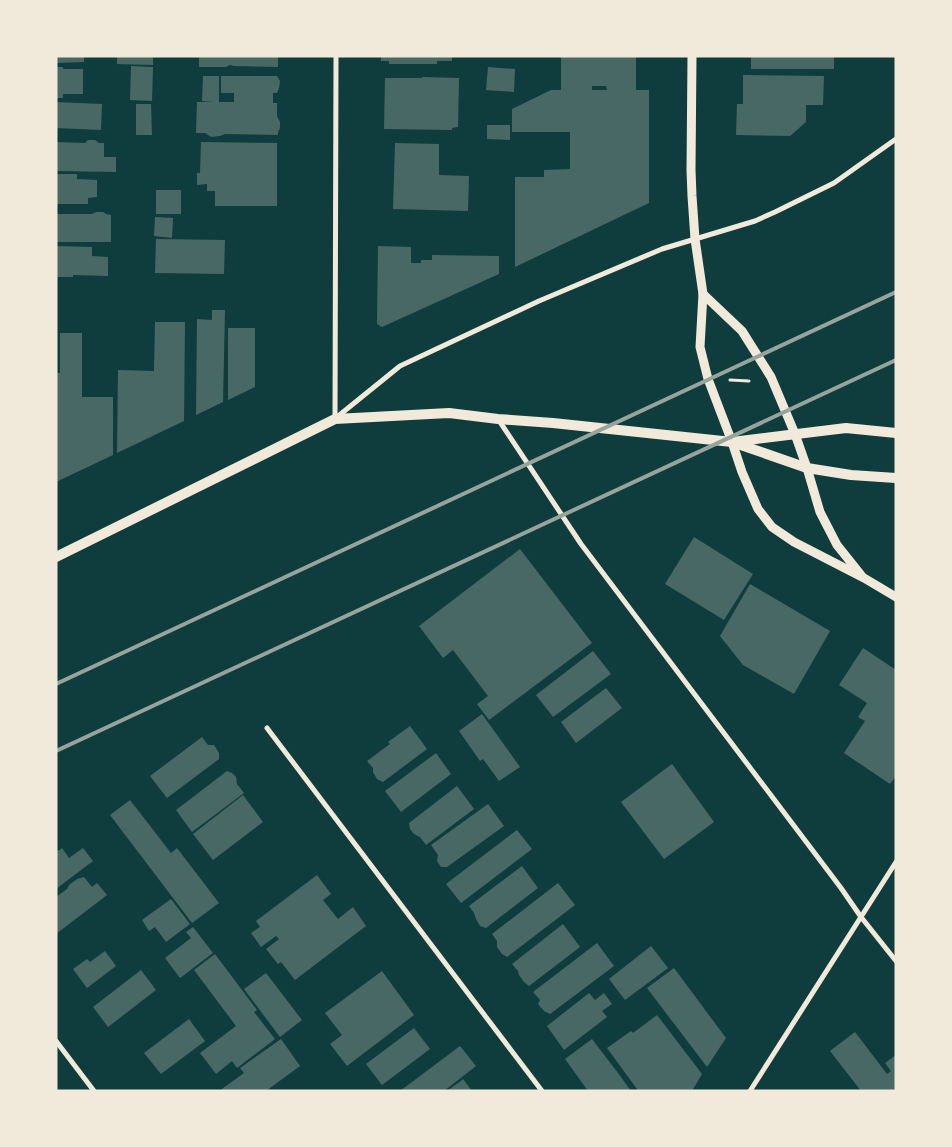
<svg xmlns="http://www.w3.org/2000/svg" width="952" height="1147" viewBox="0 0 952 1147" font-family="Mulish,sans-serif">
	<rect width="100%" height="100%" fill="#0f3d3e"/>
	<g fill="#486865" fill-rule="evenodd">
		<polygon points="56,56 84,56 84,62 56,63"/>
		<polygon points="117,56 153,56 153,65 117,64"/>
		<polygon points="199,56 278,56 278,67 234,66 230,65 226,67 199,67"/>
		<polygon points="381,56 452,56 452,61 437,61 437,64 389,64 389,61 381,61"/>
		<path d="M561,56H636V90H649V203L515,267V177H544V170L570,169V132H512V109L551,90H561ZM592,86H606L607,90H592Z"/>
		<rect x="751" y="56" width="83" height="13"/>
		<polygon points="131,66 153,67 152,101 130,100"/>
		<polygon points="56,67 63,67 63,69 83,69 83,94 63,94 63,98 56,98"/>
		<polygon points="488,67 515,69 514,92 486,90"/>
		<polygon points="743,75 824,76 823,105 806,105 806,122 790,136 736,135 737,104 743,104"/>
		<polygon points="203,76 219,76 219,102 234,102 234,93 221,93 221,76 277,76 280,81 279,88 277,93 273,93 273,103 277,103 277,116 280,122 280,128 278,132 278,135 225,134 220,136 211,137 205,133 196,133 197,102 213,102 202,101"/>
		<polygon points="422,77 459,78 458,127 452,128 452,130 384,129 385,78 422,78"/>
		<polygon points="56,102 102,104 101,130 56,128"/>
		<polygon points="136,104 151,104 152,135 136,135"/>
		<polygon points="487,125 510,125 510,140 487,139"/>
		<polygon points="88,140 95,140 99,143 104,143 104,157 116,157 116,172 56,171 56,142 85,143"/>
		<polygon points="201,142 277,143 277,206 215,206 215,191 207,191 207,184 197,185 197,173 200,173"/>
		<polygon points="395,143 439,144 439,175 469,176 468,211 393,209"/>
		<polygon points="56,174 77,174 77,179 97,180 97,197 88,198 88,204 57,204 56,201"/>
		<rect x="156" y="190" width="25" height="24"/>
		<polygon points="96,212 103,212 106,214 111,215 111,242 56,242 56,214 92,214"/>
		<polygon points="155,217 173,218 172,238 154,236"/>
		<polygon points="156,239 225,240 224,274 155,273"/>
		<polygon points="56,246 92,247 92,256 108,257 108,276 73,275 73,277 56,277"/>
		<polygon points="378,246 411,247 411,263 421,263 421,260 432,260 432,255 499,256 499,274 382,327 377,324"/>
		<polygon points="212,310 225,310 223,402 196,415 197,319 212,320"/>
		<polygon points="155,322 185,322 184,421 117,453 118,370 154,371"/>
		<polygon points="228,328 255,328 255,387 228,400"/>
		<polygon points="60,333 82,333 82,397 113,397 113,455 56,482 56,373 60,373"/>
		<polygon points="694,537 753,574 724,620 665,584"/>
		<polygon points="520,549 592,643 489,720 477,704 488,696 453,650 443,658 419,626"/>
		<polygon points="750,584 830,631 794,694 743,665 720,636"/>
		<polygon points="863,648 896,670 896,776 890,784 844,753 865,721 858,717 867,703 839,685"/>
		<polygon points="593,651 611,674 553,717 536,695"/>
		<polygon points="606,688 622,708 576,743 561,722"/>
		<polygon points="482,714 520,767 499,781 483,759 480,761 459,731"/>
		<polygon points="410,726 427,749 383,782 377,779 373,772 373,768 367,761 390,744 388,742"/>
		<polygon points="202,737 208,745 214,745 219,753 219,759 167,798 150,776"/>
		<polygon points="436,753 451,774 401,812 385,791"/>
		<polygon points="672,764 714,822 664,859 621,802"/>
		<polygon points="227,771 232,773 236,777 237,784 244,793 192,832 176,810"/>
		<polygon points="457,786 474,809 426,845 420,837 414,834 410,829 409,823"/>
		<polygon points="243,795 263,822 213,860 193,834"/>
		<polygon points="130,800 171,853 177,848 219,903 192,923 110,815"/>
		<polygon points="488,804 504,826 447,867 441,867 437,861 438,855 431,845"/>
		<polygon points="517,830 532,849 461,903 446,884"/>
		<polygon points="62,848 69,858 83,848 93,861 56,889 56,850 60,850"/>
		<polygon points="522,866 538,888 486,928 480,926 476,919 474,913 469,906"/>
		<polygon points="317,875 331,894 323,900 338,919 353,907 366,926 295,980 281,962 278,964 266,949 279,939 276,936 261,947 251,933 260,927 256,921"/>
		<polygon points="84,877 92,887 97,883 107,895 56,934 56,897 67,889 69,885 77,879"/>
		<polygon points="558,883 575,905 507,957 502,954 497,947 497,941 492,934"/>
		<polygon points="171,899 190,924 166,942 155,927 149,931 142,920"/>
		<polygon points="563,924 580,947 529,986 524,982 519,975 518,971 512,964"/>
		<polygon points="193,927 213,953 180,978 165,958 191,938 186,932"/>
		<polygon points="597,943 614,966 550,1014 544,1011 538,1004 540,1000 533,992"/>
		<polygon points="651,946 668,968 625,1000 609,979"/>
		<polygon points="105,951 116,966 87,988 73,969 87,959 90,962"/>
		<polygon points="215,954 257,1010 254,1012 275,1039 237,1068 232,1061 216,1074 200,1053 236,1026 194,970"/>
		<polygon points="674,968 726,1038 707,1067 647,988"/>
		<polygon points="141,970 156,990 108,1027 93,1007"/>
		<polygon points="382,971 414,1015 347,1066 330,1044 342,1035 325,1013"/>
		<polygon points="266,973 302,1020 280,1037 244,989"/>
		<polygon points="589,993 595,1000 604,993 612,1004 602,1011 607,1017 564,1050 547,1026"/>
		<polygon points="657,1015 702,1074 692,1091 635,1091 637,1089 607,1048 631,1031 633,1033"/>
		<polygon points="189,1019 205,1041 161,1074 144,1053"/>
		<polygon points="414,1028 430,1049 382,1085 366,1064"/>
		<polygon points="855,1032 887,1074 891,1071 885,1063 896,1055 896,1091 861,1091 830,1051"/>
		<polygon points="281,1039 300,1066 266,1091 219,1091 244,1073 240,1068"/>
		<polygon points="592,1039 618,1073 631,1091 588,1091 565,1059"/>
		<polygon points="460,1046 476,1066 444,1091 400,1091"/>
		<polygon points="463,1079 472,1091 447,1091 461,1081"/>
	</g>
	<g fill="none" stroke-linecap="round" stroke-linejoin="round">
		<polyline stroke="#f1e9da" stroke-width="3" points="730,380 749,381"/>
		<g stroke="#f1e9da" stroke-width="5">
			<polyline points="337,417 400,366 539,301 662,249 755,221 775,212 834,183 896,139"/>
			<polyline points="335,419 336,56"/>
			<polyline points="498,419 581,544 841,888 861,917 896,961"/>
			<polyline points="267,728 542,1091"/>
			<polyline points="56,1041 94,1091"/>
			<polyline points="750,1091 896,862"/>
		</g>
		<g stroke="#f1e9da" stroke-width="9">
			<polyline points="692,56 691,170 692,196 695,239 703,294 700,347 708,379 732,442 742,472 758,509 772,527 794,542 864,578 896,597"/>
			<polyline points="703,294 742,331 771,377 795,434 807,468 820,512 837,545 861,575"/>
		</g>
		<g stroke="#f1e9da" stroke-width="10">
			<polyline points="735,443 807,468 851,475 896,478"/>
			<polyline points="56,557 335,419 449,413 498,419 553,423 732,442 846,428 896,433"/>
		</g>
		<g stroke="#97a49c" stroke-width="4">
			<polyline points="56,684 896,292"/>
			<polyline points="56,751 896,360"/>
		</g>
	</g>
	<rect width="952" height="1147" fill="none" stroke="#f1e9da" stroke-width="115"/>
</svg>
